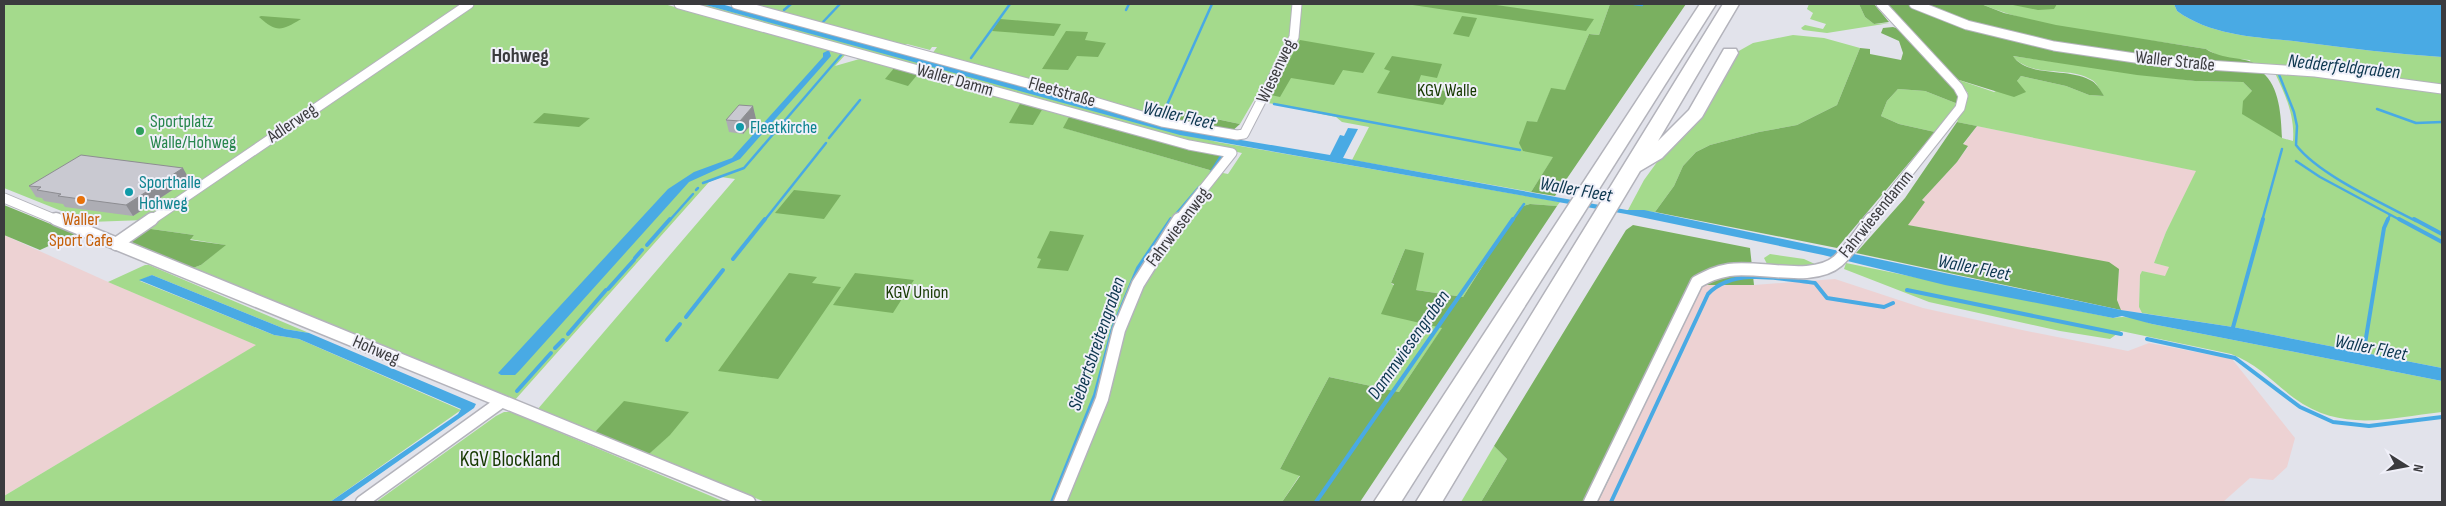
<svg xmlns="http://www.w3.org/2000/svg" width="2446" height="506" viewBox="0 0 2446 506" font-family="'Sofia Sans Condensed',sans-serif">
	<rect width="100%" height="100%" fill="#e2e3eb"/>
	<g fill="#edd2d3">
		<polygon points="1977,126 2197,171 2166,232 2154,263 2170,267 2165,277 2142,271 2140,275 2139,307 2142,313 2121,310 2117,300 2119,269 1907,225 1925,202 1922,200 1957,162 1968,147 1963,145"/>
		<polygon points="4,235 106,281 257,345 4,496"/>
		<polygon points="1835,279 1923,308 2022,330 2128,351 2149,343 2232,359 2295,438 2287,467 2273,480 2250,478 2223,502 1598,502 1702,285 1754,285"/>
	</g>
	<g fill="#a4da8c">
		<polygon points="4,4 664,4 846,54 835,66 863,58 1070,115 1064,128 1213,171 1228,174 1242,153 1199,144 687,4 702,4 1217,142 1560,202 1557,206 1530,204 1520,207 1463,297 1416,290 1405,249 1391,283 1443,327 1399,392 1329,377 1280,469 1300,475 1282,502 765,502 648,455 670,434 688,412 606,422 594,433 537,410 735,179 721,177 709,182 514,401 193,268 201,265 225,245 189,239 194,235 144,228 145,220 89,222 4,188"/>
		<polygon points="746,4 1610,4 1599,35 1589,34 1565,91 1551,89 1537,123 1527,121 1554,156 1531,192 1352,160 1369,127 1342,122 1336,117 1254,100 1240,124 1169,109 1164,119 932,54 937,47 932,47 930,50 907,44 903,46"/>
		<polygon points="1809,4 1859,4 1865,17 1874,24 1890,23 1827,33 1803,30 1801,28 1805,25 1823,29 1826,24 1810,19 1813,13 1807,9"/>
		<path d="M1981,4H2174L2177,11C2213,37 2260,37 2301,42C2348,48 2395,54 2442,57V86L2252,66L2250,60L2223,58L2206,49C2131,36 2052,33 1981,4Z"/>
		<polygon points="1793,35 1824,38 1860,48 1837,105 1797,125 1759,132 1710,145 1696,152 1683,166 1674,186 1655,212 1628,210 1644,180 1737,52 1753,43"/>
		<path d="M2012,56L2195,81L2243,82L2252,91L2282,138L2293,141C2295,115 2285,94 2274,71L2442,91V368L2233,327L2142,313L2139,307L2140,275L2142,271L2165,276L2169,267L2154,263L2166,232L2196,171L1957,122L1968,93L1956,79L1994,92L2017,81L2021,76L2066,86L2089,95L2104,96C2100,91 2097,83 2092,80C2067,65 2033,79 2012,56Z"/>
		<polygon points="1898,89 1925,91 1958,104 1935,132 1899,124 1881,116 1887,101"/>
		<polygon points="1770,254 1804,259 1817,265 1816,267 1772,265 1767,264 1764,258"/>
		<path d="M1846,263L2113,318C2127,315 2139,319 2152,324L2442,381V412C2388,418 2342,433 2294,398C2273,382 2256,363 2231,354L2121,331L2110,339L2060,331L1929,302L1844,269Z"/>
		<polygon points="145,265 149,265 309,333 285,329 152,275 140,281 274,335 299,339 461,410 330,502 4,502 4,496 256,345 108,282"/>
		<polygon points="504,412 511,412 725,502 376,502 496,416"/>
		<polygon points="1494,446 1507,459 1481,502 1461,502"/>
	</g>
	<g fill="#7ab060">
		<polygon points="1406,4 1489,4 1594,19 1586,31"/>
		<polygon points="1610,4 1686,4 1555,196 1531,192 1553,157 1523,151 1519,143 1527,121 1537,122 1551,88 1565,90 1589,34 1599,35"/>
		<polygon points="1859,4 1874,4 1889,22 1874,24 1865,17"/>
		<path d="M1885,4H1911L1993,34L2262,72C2280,87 2281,116 2282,138L2242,114L2243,101L2252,91L2243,82L2195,81L2137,75L2013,56C2027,78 2071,67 2092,81C2097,84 2101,91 2104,96L2089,95L2066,86L2021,76L2017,81L2026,92L2014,97L1956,79Z"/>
		<path d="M1921,4H1981L2004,13L2056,25L2206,49C2222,60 2247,57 2255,64L2194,63L2071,46L1975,24Z"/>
		<polygon points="2008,4 2057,4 2054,9 2038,10"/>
		<path d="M261,16L301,19C281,31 277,33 259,17Z"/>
		<polygon points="1462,16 1477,18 1469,37 1453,34"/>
		<polygon points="1000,19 1061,24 1054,36 992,31"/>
		<polygon points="1893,27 1899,29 1958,92 1958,104 1925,91 1898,89 1887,101 1881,116 1899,124 1935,132 1837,248 1655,212 1674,186 1683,166 1696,152 1710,145 1759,132 1797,125 1837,105 1860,48 1870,49 1870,54 1901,60 1903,53 1899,41 1881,33 1883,28"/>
		<polygon points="1066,31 1088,32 1085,40 1106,43 1098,57 1077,56 1068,70 1042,69"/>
		<polygon points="1300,40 1375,53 1363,73 1343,70 1334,85 1291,78 1280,97 1271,95"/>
		<polygon points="1392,56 1442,64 1437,78 1421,75 1417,86 1450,92 1443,105 1377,93 1390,71 1384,69"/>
		<polygon points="895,67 918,74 908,86 885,79"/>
		<polygon points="1021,102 1043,108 1033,125 1009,123"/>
		<polygon points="1168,109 1240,124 1231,132 1164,119"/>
		<polygon points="544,113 590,118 579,127 533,123"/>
		<polygon points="1070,115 1132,134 1224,155 1213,171 1063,128"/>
		<polygon points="1957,122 1977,126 1963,144 1968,146 1957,162 1922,200 1925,202 1908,225 2109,262 2119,269 2117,300 2121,310 1856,253 1905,198"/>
		<polygon points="794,190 841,195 824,219 775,213"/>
		<polygon points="1530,204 1557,206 1360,502 1282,502 1300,476 1280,469 1329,377 1399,392 1442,328 1381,314 1394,284 1391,283 1405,249 1424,253 1416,290 1463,297 1520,207"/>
		<polygon points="4,205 75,234 40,250 4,235"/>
		<polygon points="1633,225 1750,248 1754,285 1702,285 1598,502 1481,502 1507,459 1494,446 1626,230"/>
		<polygon points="144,228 194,235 190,240 226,245 201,265 193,268 131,242 135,234"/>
		<polygon points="1050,231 1084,235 1068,271 1037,268 1041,259 1037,258"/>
		<polygon points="789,273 817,277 812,283 841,287 778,379 718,371"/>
		<polygon points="855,273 914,280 893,313 833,305"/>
		<polygon points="624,401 689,412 670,435 648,455 594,433"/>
	</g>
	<g fill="#49aae4">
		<polygon points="702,4 721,4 1182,130 1330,155 1340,135 1344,136 1348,128 1358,129 1343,158 1627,210 1644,210 2121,310 2233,327 2442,368 2442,381 2152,324 2122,316 2113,318 1945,285 1823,255 1626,214 1180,135"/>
		<path d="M2174,4H2442V57C2395,54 2348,48 2301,42C2260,37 2213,37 2177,11Z"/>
		<polygon points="829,50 831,56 740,159 689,182 520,370 515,375 501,375 498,373 668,189 694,172 732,158 823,57 823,53"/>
		<polygon points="152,275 285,329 309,333 476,404 474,408 340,502 330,502 458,414 461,409 299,339 274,335 139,280"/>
	</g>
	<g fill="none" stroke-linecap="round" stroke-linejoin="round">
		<g stroke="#49aae4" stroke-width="2.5">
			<polyline points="1634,4 1642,5"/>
			<polyline points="784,10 791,4"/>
			<polyline points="1126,10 1129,4"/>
			<polyline points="822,23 840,4"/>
			<polyline points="971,58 1010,4"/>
			<path d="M2278,72L2294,112L2297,126L2296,145C2319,175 2382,203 2416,221"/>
			<polyline points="1274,104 1520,150"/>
			<polyline points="2377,109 2416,123 2442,122"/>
			<polyline points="1162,116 1212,4"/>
			<polyline points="829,138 860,100"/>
			<polyline points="2296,161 2320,177 2402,221"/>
			<polyline points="1211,172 1221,156"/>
			<polyline points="703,183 744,168 842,54"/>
			<polyline points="696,190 698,188"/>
			<polyline points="669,221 693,194"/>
			<polyline points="764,221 826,143"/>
			<polyline points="1170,221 1199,187"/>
			<polyline points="1512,221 1524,204"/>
			<polyline points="2262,221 2282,149"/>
			<polyline points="2387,221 2390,215"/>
		</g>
		<g stroke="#49aae4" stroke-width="4">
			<polyline points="2399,219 2442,242"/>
			<polyline points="2414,219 2442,234"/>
			<polyline points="647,245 670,219"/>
			<polyline points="635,258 642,250"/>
			<polyline points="733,259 765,219"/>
			<polyline points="608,289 634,260"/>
			<polyline points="1907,290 2121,334"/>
			<polyline points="686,317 723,270"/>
			<polyline points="2232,331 2263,219"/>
			<polyline points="568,334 606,290"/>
			<polyline points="2147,339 2235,358 2300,407 2333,422 2369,426 2442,417"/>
			<polyline points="667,340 680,324"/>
			<polyline points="555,348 563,340"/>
			<polyline points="2363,356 2384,228 2388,219"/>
			<polyline points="517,391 551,353"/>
			<polyline points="1052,502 1095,395 1113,328 1138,268 1171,219"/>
			<polyline points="1316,502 1513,219"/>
			<path d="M1611,502L1708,294C1734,267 1781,279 1815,283L1827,298L1884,307L1893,303"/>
		</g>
		<g stroke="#b3b3bb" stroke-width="11">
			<g id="street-far1">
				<polyline points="679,4 1189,145 1232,153 1178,221"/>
				<polyline points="736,4 1075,96 1162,122 1237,135 1244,134 1294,37 1297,4"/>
				<polyline points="1914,4 1967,25 2054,46 2162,62 2315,72 2442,89"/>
				<polyline points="4,198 59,221"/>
				<polyline points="150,221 469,4"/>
				<polyline points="1870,221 1960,108 1963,96 1958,87 1881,4"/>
			</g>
		</g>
		<g stroke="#b3b3bb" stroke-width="15">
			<g id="street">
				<polyline points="56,219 749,502"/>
				<polyline points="116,244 152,219"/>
				<polyline points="362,502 501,402"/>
				<polyline points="1060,502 1102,399 1119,330 1138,284 1179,219"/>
				<path d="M1590,502L1697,282C1708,276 1716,272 1729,270C1759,265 1813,283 1838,261C1850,250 1861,233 1871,219"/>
			</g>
		</g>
		<g stroke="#b3b3bb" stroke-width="3">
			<g id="highway">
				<polygon points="1700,4 1716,4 1401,502 1374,502"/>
				<polygon points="1723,4 1739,4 1658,141 1689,110 1724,49 1736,49 1738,53 1702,117 1662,158 1640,171 1442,502 1416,502"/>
			</g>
		</g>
		<use href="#street-far1" stroke="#fff" stroke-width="9"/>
		<use href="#street" stroke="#fff" stroke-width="12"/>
		<use href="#highway" fill="#fff" fill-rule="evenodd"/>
	</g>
	<g fill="#adadb4">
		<polygon points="756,119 743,134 729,132 726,120"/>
		<polygon points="189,179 133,216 65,207 63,204 44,201 42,198 36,197 29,186"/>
	</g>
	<g fill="#8d8d92">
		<polygon points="753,106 756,119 743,134 740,121"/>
		<polygon points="183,168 189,179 133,216 126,205"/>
	</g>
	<g fill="#c9c9d1" stroke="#8d8d92">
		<polygon points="739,105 753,106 740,121 726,120"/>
		<polygon points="81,155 183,168 126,205 58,196 61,194 37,190 41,187 29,186"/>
	</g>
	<g fill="#0f9aa8" stroke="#f0f0f9" stroke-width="2">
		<circle cx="740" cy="127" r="5"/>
		<circle cx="129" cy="192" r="5"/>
	</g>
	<circle fill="#2e9e5b" stroke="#f0f0f9" stroke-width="2" cx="140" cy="131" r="5"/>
	<circle fill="#e8710a" stroke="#f0f0f9" stroke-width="2" cx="81" cy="200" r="5"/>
	<g text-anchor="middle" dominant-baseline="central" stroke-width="4" stroke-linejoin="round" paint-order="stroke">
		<g font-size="18" fill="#3b3b3e" stroke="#f0f0f9">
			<text transform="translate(2175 61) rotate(6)">Waller Straße</text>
			<text transform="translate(1276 71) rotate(-65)">Wiesenweg</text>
			<text transform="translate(955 80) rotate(16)">Waller Damm</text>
			<text transform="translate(1062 92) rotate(16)">Fleetstraße</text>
			<text transform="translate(292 123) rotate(-34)">Adlerweg</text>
			<text transform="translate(1876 214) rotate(-51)">Fahrwiesendamm</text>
			<text transform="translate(1178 227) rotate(-53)">Fahrwiesenweg</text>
			<text transform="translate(376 350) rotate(23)">Hohweg</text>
		</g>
		<g font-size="18" fill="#163900" stroke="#f0f0f9">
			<text x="1447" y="90">KGV Walle</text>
			<text x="917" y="292">KGV Union</text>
		</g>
		<g font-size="18" fill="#27864d" stroke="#f0f0f9" text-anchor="start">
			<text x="150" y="121">Sportplatz<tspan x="150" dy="21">Walle/Hohweg</tspan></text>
		</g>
		<g font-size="18" fill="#0d838f" stroke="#f0f0f9" text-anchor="start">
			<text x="750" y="127">Fleetkirche</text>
			<text x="139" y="182">Sporthalle<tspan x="139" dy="21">Hohweg</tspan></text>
		</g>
		<g font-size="18" fill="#c56008" stroke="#f0f0f9">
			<text x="81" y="219">Waller<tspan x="81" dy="21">Sport Cafe</tspan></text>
		</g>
		<g font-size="19" font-style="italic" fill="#0d374f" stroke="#f0f0f9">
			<text transform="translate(2344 67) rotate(6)">Nedderfeldgraben</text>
			<text transform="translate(1179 116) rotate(13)">Waller Fleet</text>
			<text transform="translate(1576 190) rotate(10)">Waller Fleet</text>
			<text transform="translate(1974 268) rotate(11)">Waller Fleet</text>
			<text transform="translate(1097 344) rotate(-71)">Siebertsbreitengraben</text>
			<text transform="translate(1409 345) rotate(-55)">Dammwiesengraben</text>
			<text transform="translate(2371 348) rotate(11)">Waller Fleet</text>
		</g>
		<g font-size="20" font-weight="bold" fill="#3b3b3e" stroke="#f0f0f9">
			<text x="520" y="56">Hohweg</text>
		</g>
		<g font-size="21" fill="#163900" stroke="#f0f0f9">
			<text x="510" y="459">KGV Blockland</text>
		</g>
	</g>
	<rect width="2446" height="506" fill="none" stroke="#3b3b3e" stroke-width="10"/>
	<g transform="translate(2406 466) rotate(101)" stroke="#f0f0f9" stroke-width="4" paint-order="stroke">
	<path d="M0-4L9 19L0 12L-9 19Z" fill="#3b3b3e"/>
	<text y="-8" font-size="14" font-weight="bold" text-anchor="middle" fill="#3b3b3e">N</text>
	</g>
</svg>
